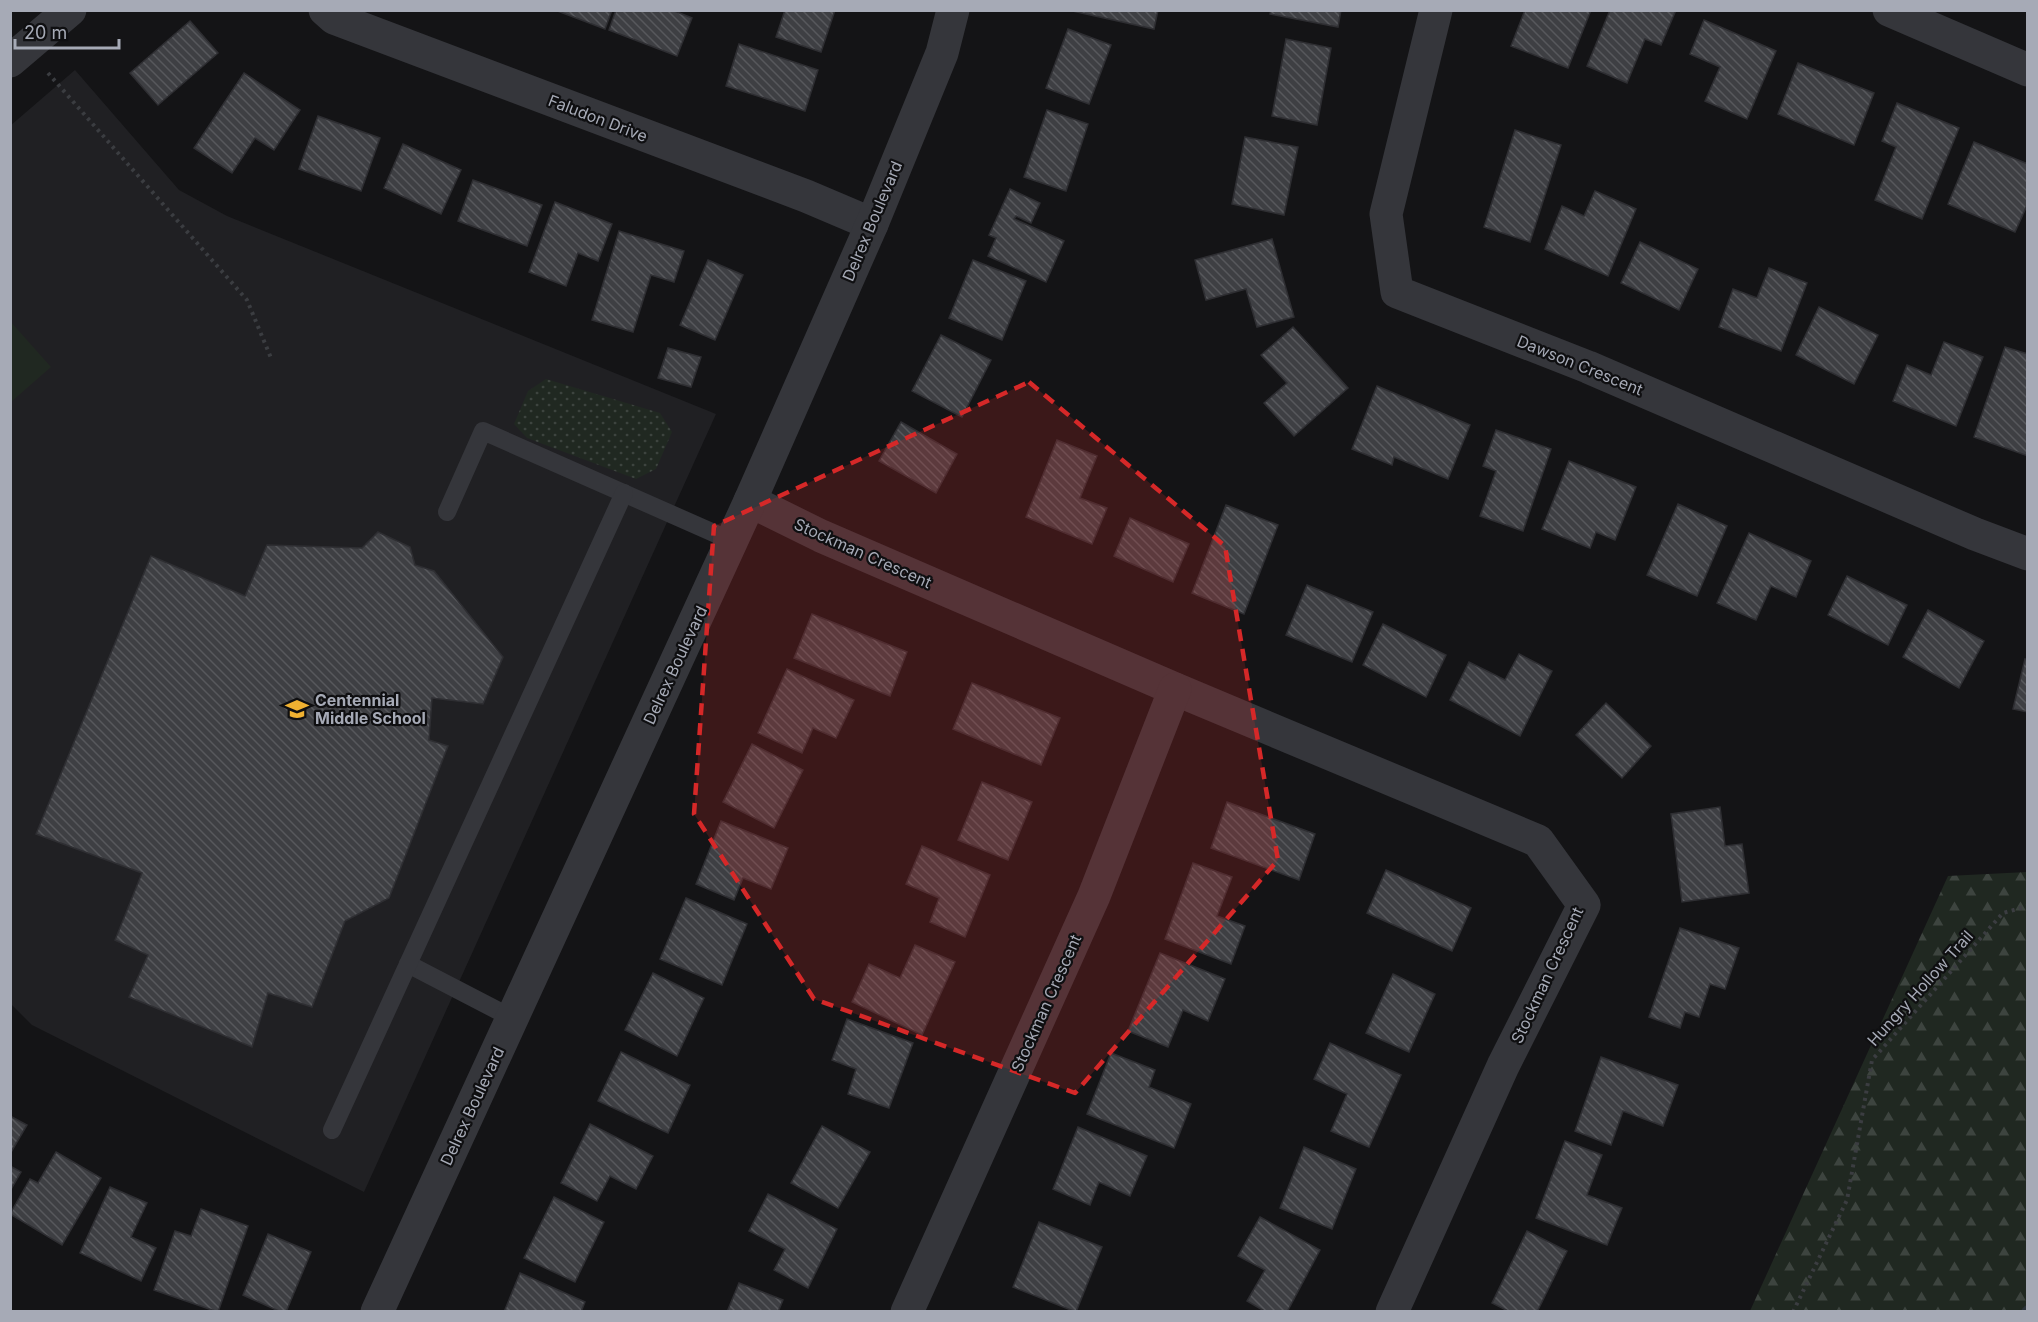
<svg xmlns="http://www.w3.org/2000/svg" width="2038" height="1322" viewBox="0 0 2038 1322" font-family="Inter,sans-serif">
	<defs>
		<pattern id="grass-dots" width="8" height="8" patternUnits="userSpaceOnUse" patternTransform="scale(1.5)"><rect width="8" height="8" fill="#202821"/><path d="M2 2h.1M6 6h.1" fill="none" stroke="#3d443f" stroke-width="1.8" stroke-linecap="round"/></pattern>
		<pattern id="forest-firs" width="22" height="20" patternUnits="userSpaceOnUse" patternTransform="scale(1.5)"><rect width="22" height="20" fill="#202821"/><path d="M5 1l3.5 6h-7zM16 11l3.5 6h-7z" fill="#3d443f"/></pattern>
		<pattern id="building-back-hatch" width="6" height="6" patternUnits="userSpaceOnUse" patternTransform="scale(1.5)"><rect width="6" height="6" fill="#3e3f43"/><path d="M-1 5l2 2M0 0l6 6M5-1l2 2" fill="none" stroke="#57585c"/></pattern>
	</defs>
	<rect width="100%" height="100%" fill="#141416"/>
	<polygon fill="#202023" points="75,70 179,190 227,216 716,414 364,1192 32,1025 11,1004 10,126"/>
	<polygon fill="url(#grass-dots)" points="546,379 660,413 672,432 656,469 636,479 527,438 514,424 528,391"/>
	<polygon fill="url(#forest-firs)" points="2027,872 2027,1311 1750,1311 1948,876"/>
	<polygon fill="#202821" points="10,321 51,367 11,402 10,402"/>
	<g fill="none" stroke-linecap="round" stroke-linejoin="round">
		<polyline stroke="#2a3239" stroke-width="10" points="2026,1312 2028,1310"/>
	</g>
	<g fill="url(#building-back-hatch)" stroke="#2e2e32" stroke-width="1.5">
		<polygon points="555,10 612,10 605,29"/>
		<polygon points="616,10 672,10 692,18 677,56 609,30"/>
		<polygon points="785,10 835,10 821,52 776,37"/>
		<polygon points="1068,10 1158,10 1154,29"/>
		<polygon points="1271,10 1341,10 1338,27 1270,14"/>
		<polygon points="1525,10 1591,10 1568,68 1511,46"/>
		<polygon points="1610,10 1676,10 1661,45 1645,39 1627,83 1587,66"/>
		<polygon points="1704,20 1776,51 1747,119 1705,101 1720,67 1690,54"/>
		<polygon points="190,21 218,53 158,105 130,73"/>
		<polygon points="1068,29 1111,45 1089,104 1046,88"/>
		<polygon points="1286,39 1331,48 1317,125 1272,116"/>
		<polygon points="739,44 818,70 805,111 726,86"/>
		<polygon points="1798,63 1874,93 1854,145 1778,114"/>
		<polygon points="244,73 300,110 274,150 255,138 232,173 194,148"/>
		<polygon points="1897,103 1959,128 1922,219 1875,200 1896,147 1882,141"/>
		<polygon points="1047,110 1088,124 1066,191 1024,177"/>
		<polygon points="318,116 380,138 361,191 299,169"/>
		<polygon points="1515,130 1561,145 1530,242 1484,227"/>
		<polygon points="1245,137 1298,147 1284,215 1232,204"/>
		<polygon points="1974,142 2028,164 2028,203 2015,232 1948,204"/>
		<polygon points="403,144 461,170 441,214 384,188"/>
		<polygon points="473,180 542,205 527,246 458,221"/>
		<polygon points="1010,189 1040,203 1031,223 1016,216 1014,219 1064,241 1046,282 988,256 996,238 989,235"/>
		<polygon points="1595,191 1636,209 1608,276 1545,249 1562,206 1584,216"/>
		<polygon points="555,202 612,224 598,261 578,253 566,286 529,272"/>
		<polygon points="619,231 684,251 674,282 651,275 633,332 592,320"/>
		<polygon points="1272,239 1294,317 1257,327 1246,289 1206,300 1195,260"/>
		<polygon points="1640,242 1698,269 1679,310 1621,283"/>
		<polygon points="708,260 743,275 715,340 680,325"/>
		<polygon points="973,260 1026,281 1002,340 949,318"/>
		<polygon points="1769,268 1807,283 1781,351 1719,327 1733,289 1757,298"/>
		<polygon points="1819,307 1878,335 1854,384 1796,355"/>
		<polygon points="1293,327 1348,388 1294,436 1264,403 1287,383 1261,355"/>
		<polygon points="941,335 991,360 962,417 912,391"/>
		<polygon points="1944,342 1983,357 1956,426 1893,401 1907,365 1931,375"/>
		<polygon points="2005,347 2028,354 2028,456 1974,437"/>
		<polygon points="668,348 701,357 691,387 658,378"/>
		<polygon points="1377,386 1470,425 1448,479 1394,457 1392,465 1352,449"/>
		<polygon points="901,422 957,454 936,493 879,461"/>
		<polygon points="1496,430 1551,449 1523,531 1480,516 1496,471 1483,466"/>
		<polygon points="1057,440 1097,456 1080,498 1107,508 1092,544 1026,517"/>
		<polygon points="1569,461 1636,487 1615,540 1596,532 1590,548 1542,529"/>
		<polygon points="1678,504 1727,526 1697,596 1647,575"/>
		<polygon points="1226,505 1278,525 1244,614 1192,593"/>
		<polygon points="1130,518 1189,544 1173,582 1114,556"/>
		<polygon points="378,532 410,547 415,565 434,571 503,657 483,704 432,698 429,740 448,746 389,898 345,921 312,1007 268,993 252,1047 129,997 148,955 115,940 142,873 36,834 151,556 245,596 267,545 362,548"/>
		<polygon points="1749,533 1811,561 1796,597 1771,586 1756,620 1717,603"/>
		<polygon points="1847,576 1907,605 1888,645 1828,615"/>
		<polygon points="1307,585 1373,612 1352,662 1286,635"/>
		<polygon points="1928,610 1984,641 1959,688 1903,657"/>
		<polygon points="812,614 907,652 890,696 794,658"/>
		<polygon points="1383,624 1446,655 1426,697 1363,665"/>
		<polygon points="1519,654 1552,671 1520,736 1450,700 1469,662 1505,680"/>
		<polygon points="2025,659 2028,660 2028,712 2013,709"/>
		<polygon points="787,669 854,700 836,738 813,728 802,753 758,733"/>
		<polygon points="972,683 1060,718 1041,765 953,729"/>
		<polygon points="1606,703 1651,746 1622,778 1576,735"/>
		<polygon points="752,744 803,770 774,828 723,802"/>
		<polygon points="982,782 1032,802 1008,860 958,840"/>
		<polygon points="1227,802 1315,834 1299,880 1211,848"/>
		<polygon points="1720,807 1725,846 1742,844 1749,893 1682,902 1671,814"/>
		<polygon points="721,821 788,848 771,889 743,878 734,900 696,884"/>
		<polygon points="922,846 990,875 965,937 930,922 939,898 906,884"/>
		<polygon points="1193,863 1232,877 1217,916 1245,926 1231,964 1165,939"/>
		<polygon points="1386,870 1471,908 1452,951 1367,913"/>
		<polygon points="686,898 747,924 722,985 660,959"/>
		<polygon points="1680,928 1739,948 1725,989 1710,984 1699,1017 1685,1012 1680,1028 1649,1017"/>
		<polygon points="915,945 955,962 922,1035 852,1002 869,964 900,978"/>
		<polygon points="1160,953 1225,979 1208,1021 1183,1010 1168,1047 1128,1031"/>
		<polygon points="653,973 704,998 677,1056 625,1030"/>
		<polygon points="1393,974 1435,994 1409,1052 1366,1033"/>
		<polygon points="847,1019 913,1043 889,1108 848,1094 856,1069 832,1060"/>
		<polygon points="1330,1043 1401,1075 1369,1147 1331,1131 1347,1094 1314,1079"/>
		<polygon points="621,1052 690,1085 668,1133 598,1101"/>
		<polygon points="1111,1053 1155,1070 1149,1087 1191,1104 1174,1148 1087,1114"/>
		<polygon points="1601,1057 1678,1085 1663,1126 1623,1111 1611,1145 1575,1131"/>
		<polygon points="10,1116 27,1125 10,1154"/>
		<polygon points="590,1124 653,1156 636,1189 610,1176 597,1201 561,1183"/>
		<polygon points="822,1126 870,1152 838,1208 791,1183"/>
		<polygon points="1078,1127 1147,1156 1130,1196 1099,1182 1090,1205 1053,1189"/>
		<polygon points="1565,1141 1602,1155 1587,1195 1622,1208 1607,1245 1536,1218"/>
		<polygon points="1304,1147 1356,1169 1332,1229 1280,1208"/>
		<polygon points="56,1152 101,1178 62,1245 10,1214 30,1179 38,1183"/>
		<polygon points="10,1166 21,1172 10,1191"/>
		<polygon points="110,1187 147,1203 131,1237 156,1248 141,1281 80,1253"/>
		<polygon points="768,1194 837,1229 808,1288 774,1270 785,1249 749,1231"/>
		<polygon points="554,1197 604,1222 575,1282 524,1258"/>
		<polygon points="201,1209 248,1226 218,1312 154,1290 175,1231 191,1236"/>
		<polygon points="1260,1217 1320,1250 1287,1312 1266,1312 1247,1301 1265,1270 1238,1256"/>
		<polygon points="1039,1222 1102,1247 1076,1312 1013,1287"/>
		<polygon points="1527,1231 1567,1251 1537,1312 1510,1312 1492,1303"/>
		<polygon points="268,1234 311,1252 286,1312 281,1312 243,1295"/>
		<polygon points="520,1273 585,1302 581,1312 504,1312"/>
		<polygon points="739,1283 783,1300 778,1312 727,1312"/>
	</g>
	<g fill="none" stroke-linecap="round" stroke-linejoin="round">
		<g stroke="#3b3d41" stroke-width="4" stroke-dasharray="3 4.5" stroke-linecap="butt">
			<polyline points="48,73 247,300 271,358"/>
			<polyline points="1793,1312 1847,1200 1872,1060 2003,913 2028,906"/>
		</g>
		<g stroke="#35363b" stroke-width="18">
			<polyline points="447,512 483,431 732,541"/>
			<polyline points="408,964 512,1018"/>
			<polyline points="332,1130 624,493"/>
		</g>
		<g stroke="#35363b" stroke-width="33">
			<polyline points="325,10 334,18 806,196 872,224"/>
			<polyline points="1436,10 1386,214 1397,292 1588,367 1975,534 2028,554"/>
			<polyline points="1889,10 2028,70"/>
			<polyline points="10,61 70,10"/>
			<polyline points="750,501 821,536 1175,689 1538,841 1584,905 1503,1066 1392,1312"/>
			<polyline points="907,1312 1094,896 1175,689"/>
		</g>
		<polyline stroke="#35363b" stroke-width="33" points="377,1312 750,501 872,224 942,53 953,10"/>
	</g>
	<path fill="#d62828" fill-opacity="0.2" stroke="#d62828" stroke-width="4.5" stroke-dasharray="12 8" stroke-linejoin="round" d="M1029,382L1225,546L1278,860L1075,1093L814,999L694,814L714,526Z"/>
	<defs>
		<g id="school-bare" transform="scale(1.8)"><path d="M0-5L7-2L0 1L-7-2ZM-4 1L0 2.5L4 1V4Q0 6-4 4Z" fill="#f0b131" stroke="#0f0f11" stroke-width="2.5" paint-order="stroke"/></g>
	</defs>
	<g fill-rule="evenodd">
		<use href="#school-bare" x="297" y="709"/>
	</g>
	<g text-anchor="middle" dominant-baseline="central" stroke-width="4.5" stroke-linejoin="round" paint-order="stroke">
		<g font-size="16" fill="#a6aab6" stroke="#0f0f11">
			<text transform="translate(598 118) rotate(21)">Faludon Drive</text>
			<text transform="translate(872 221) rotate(-67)">Delrex Boulevard</text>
			<text transform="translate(1580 365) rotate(22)">Dawson Crescent</text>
			<text transform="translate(863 553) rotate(24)">Stockman Crescent</text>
			<text transform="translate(675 665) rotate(-65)">Delrex Boulevard</text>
			<text transform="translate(1547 975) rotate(-65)">Stockman Crescent</text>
			<text transform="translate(1920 988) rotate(-48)">Hungry Hollow Trail</text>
			<text transform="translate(1046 1003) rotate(-66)">Stockman Crescent</text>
			<text transform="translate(472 1106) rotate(-65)">Delrex Boulevard</text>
		</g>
		<g font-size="16" font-weight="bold" fill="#a6aab6" stroke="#0f0f11" text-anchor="start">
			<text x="315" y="700">Centennial<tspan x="315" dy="18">Middle School</tspan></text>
		</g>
	</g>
	<rect width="2038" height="1322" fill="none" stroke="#a6aab6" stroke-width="24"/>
	<path d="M15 39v9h104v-9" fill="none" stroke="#a6aab6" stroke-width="3"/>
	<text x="24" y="39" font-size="18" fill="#a6aab6" stroke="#0f0f11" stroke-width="4.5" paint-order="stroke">20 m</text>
</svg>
